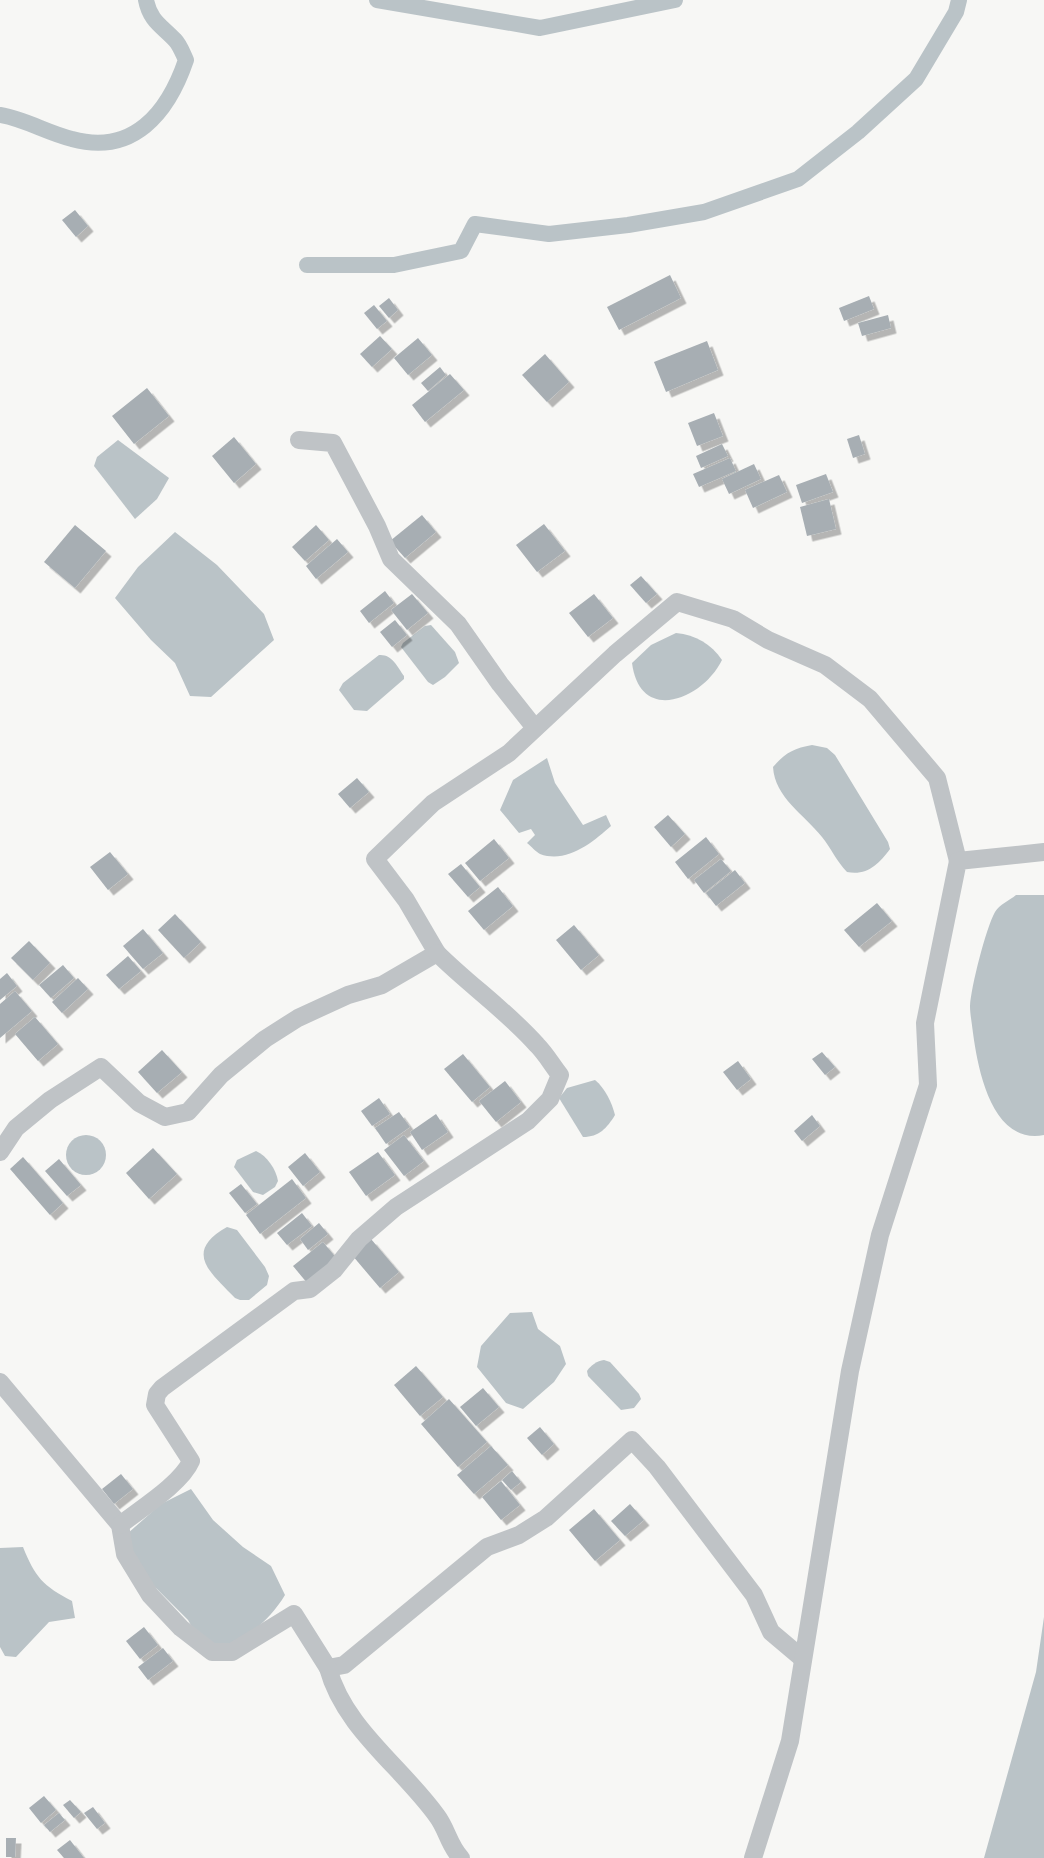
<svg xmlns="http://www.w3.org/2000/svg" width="1044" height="1858" viewBox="0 0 1044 1858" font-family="'DM Sans',sans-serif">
	<defs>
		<filter id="shadow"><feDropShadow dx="5.5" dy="5.5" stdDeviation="0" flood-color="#0004"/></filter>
	</defs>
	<rect width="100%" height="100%" fill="#f7f7f5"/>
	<g fill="#bac3c7">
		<polygon points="118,440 169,478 157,499 135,519 94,466 97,457"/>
		<polygon points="175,532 217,565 264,614 274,640 211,697 190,696 175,663 151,640 115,598 138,567"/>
		<polygon points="431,625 455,652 459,663 445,677 433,685 428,682 401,647 403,643 425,626"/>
		<path d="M676,633C696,635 711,644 722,660C703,699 640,725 632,663L651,645Z"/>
		<path d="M379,655C392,654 397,666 404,676V679L367,711L354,710L339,690L343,683Z"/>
		<path d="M812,745L827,748L835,755L888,842L890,849C879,864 867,876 847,872C837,862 831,848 822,837C804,814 775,798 773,767C785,753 794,748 812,745Z"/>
		<path d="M547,758L555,783L583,825L606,815L611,826C593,842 567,864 540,854C536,852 531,846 527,843L535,835L531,829L519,833L500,810L513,780Z"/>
		<path d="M1016,895H1044V1135C992,1145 978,1070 973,1033C972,1024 970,1014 970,1006C971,987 986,928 995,912C999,905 1010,900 1016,895Z"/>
		<path d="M595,1080C605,1088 612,1103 615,1115C607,1128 599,1137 583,1137L559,1098L567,1088Z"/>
		<circle cx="86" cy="1155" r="20"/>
		<path d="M256,1151C267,1156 276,1169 278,1181L275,1187L263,1195L253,1192L234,1167L237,1160Z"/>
		<path d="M227,1227L237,1230L265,1267L269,1276L267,1285L249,1300H240L235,1298C210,1272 183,1252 227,1227Z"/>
		<polygon points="532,1312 538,1329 560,1346 566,1364 554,1382 523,1409 506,1403 477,1367 481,1346 510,1313"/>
		<path d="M604,1360L610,1362L639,1394L641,1399L634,1408L621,1410L588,1376L587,1371C591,1365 597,1361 604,1360Z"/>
		<path d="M191,1489L213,1520L243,1547L271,1566L285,1595C270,1620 249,1636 224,1650L196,1634L188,1620L137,1569L127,1534L161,1504Z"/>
		<path d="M23,1547C35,1577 43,1586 72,1601L75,1618L49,1622L16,1657L5,1656L0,1647V1548Z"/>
		<polygon points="1044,1617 1044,1858 984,1858 1036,1672"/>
	</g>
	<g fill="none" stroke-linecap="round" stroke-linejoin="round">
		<g stroke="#bac3c7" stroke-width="16">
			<polyline points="377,0 540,28 675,0"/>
			<path d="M0,115C25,119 47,133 72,139C133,156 168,113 186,60C183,54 180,45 175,40C162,26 150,21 146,0"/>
			<polyline points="307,265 394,265 461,251 475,224 549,234 628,225 704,212 798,179 858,132 916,79 956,12 959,0"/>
		</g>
	</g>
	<g fill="#a7aeb3" filter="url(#shadow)">
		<polygon points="75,210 88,226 76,237 62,220"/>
		<polygon points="670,275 681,298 619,330 607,307"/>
		<polygon points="869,296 874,309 844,321 839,308"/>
		<polygon points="389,298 398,310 389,318 379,306"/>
		<polygon points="374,305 387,321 377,329 364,313"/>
		<polygon points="888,315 891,328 862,336 858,323"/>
		<polygon points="380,336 392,349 372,367 360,354"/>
		<polygon points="418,338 432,355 408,375 394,358"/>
		<polygon points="707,341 718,370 666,392 654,362"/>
		<polygon points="545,354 569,382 547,402 522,375"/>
		<polygon points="440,367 446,375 428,391 421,383"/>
		<polygon points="450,374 464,390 425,422 412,405"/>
		<polygon points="147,388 169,416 134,444 112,416"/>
		<polygon points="714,413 723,436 697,446 688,423"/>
		<polygon points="859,435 865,454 853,458 847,439"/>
		<polygon points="234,437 256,464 234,483 212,456"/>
		<polygon points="722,444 728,456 701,468 696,456"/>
		<polygon points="730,458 736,471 699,487 693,474"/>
		<polygon points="754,464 761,479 729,494 722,479"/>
		<polygon points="826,474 833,492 802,503 796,485"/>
		<polygon points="779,475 787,492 753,508 745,490"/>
		<polygon points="829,499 836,529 807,536 800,507"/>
		<polygon points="422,515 436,532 405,558 390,541"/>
		<polygon points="544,524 565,551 537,572 516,545"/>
		<polygon points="75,525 106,551 75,588 44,562"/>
		<polygon points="316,525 329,540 305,561 292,547"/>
		<polygon points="337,539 348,552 316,579 306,566"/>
		<polygon points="641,576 657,594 646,603 630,585"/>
		<polygon points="385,591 394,603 369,623 360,611"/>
		<polygon points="412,594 428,613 407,630 391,610"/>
		<polygon points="594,594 613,618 588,637 569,613"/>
		<polygon points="395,620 407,635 392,647 380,632"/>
		<polygon points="357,778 369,792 350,808 338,794"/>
		<polygon points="668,815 685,834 671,847 654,827"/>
		<polygon points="706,837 719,854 688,879 675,862"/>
		<polygon points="494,839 509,858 480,881 465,863"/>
		<polygon points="110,852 128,874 108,890 90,867"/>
		<polygon points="721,859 731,871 704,893 694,880"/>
		<polygon points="461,864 480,887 468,897 448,874"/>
		<polygon points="735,870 745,883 716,906 706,893"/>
		<polygon points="498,887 513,906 484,930 468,911"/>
		<polygon points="877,903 892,921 859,947 844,930"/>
		<polygon points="175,914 201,942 184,958 158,930"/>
		<polygon points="574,925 599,955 581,970 556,940"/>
		<polygon points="143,929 163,953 143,969 123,946"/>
		<polygon points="29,941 50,963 33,980 11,958"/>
		<polygon points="128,956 141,971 119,989 106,975"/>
		<polygon points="63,965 74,978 51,998 39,985"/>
		<polygon points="7,973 17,986 0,1000 0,979"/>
		<polygon points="78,978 88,989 62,1013 52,1002"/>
		<polygon points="15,991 32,1011 0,1038 0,1004"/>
		<polygon points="35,1017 58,1044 38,1061 15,1034"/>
		<polygon points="162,1050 182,1072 157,1093 138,1072"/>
		<polygon points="822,1052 835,1067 825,1075 812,1059"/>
		<polygon points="463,1054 490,1087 472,1102 444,1069"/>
		<polygon points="738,1061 751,1079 737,1090 723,1072"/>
		<polygon points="505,1081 521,1102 496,1122 479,1101"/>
		<polygon points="379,1098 390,1114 372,1126 361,1111"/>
		<polygon points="399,1112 410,1127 386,1144 375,1128"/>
		<polygon points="436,1114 448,1132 422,1150 410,1132"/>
		<polygon points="812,1115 820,1126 802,1141 794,1131"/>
		<polygon points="404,1135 424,1161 404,1176 384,1150"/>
		<polygon points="153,1148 177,1174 149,1199 126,1173"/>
		<polygon points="378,1152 395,1175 366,1196 349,1172"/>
		<polygon points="305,1153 320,1172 303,1186 288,1167"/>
		<polygon points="23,1157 63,1203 50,1215 10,1169"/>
		<polygon points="59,1159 81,1185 67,1196 45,1171"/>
		<polygon points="292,1179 306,1198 260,1234 246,1215"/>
		<polygon points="241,1184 257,1204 245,1213 229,1193"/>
		<polygon points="302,1213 312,1226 287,1245 277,1233"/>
		<polygon points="319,1223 328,1234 308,1250 300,1239"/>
		<polygon points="371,1239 399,1272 380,1288 352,1255"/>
		<polygon points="323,1242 338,1260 308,1284 293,1266"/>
		<polygon points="416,1366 443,1397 420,1416 394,1385"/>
		<polygon points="483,1388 499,1407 476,1426 460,1407"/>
		<polygon points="449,1399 487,1442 458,1467 421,1424"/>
		<polygon points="540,1427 554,1444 542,1455 527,1438"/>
		<polygon points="491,1446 508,1465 474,1494 457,1475"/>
		<polygon points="512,1471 521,1482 511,1490 502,1480"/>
		<polygon points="121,1474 133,1489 114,1504 102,1489"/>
		<polygon points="501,1481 520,1505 501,1520 482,1497"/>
		<polygon points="630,1504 644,1520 625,1536 611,1521"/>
		<polygon points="594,1509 620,1540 595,1561 569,1530"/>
		<polygon points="144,1627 158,1645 140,1659 126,1641"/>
		<polygon points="163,1648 173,1661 148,1680 138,1667"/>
		<polygon points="44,1796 56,1810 41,1823 29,1808"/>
		<polygon points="70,1800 81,1812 74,1818 63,1805"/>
		<polygon points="93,1807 105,1823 97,1829 84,1813"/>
		<polygon points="59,1813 65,1820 50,1832 44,1825"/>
		<polygon points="6,1838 16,1838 15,1857 6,1857"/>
		<polygon points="70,1840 84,1858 64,1858 57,1850"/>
	</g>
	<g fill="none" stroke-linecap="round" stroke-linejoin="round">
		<g stroke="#bfc3c6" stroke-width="18">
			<polyline points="299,440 333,443 377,526 391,559 458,624 500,684 535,728"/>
			<polyline points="0,1152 16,1128 50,1100 101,1067 139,1103 165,1117 188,1112 221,1075 265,1039 298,1018 348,995 382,985 437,953 406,900 375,859 433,803 509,753 615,654 677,602 733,619 768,640 825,665 870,699 937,778 958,861"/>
			<polyline points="0,1382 120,1525 125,1554 150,1595 181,1628 212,1652 232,1652 294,1614 328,1668 344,1665 487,1547 519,1535 546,1518 632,1440 657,1467 754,1595 771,1632 803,1659"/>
			<path d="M120,1525C140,1509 181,1484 191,1461L155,1405L157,1394L162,1388L294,1291L310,1289L334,1270L359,1239L396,1207L528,1121L550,1099L560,1075C552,1065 546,1054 537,1045C507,1011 469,985 437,953"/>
			<path d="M328,1668C344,1728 402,1767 437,1816C447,1829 449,1846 461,1858"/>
			<polyline points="753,1858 790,1741 850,1371 880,1235 928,1085 925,1023 958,861 1044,852"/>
		</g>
	</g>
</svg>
